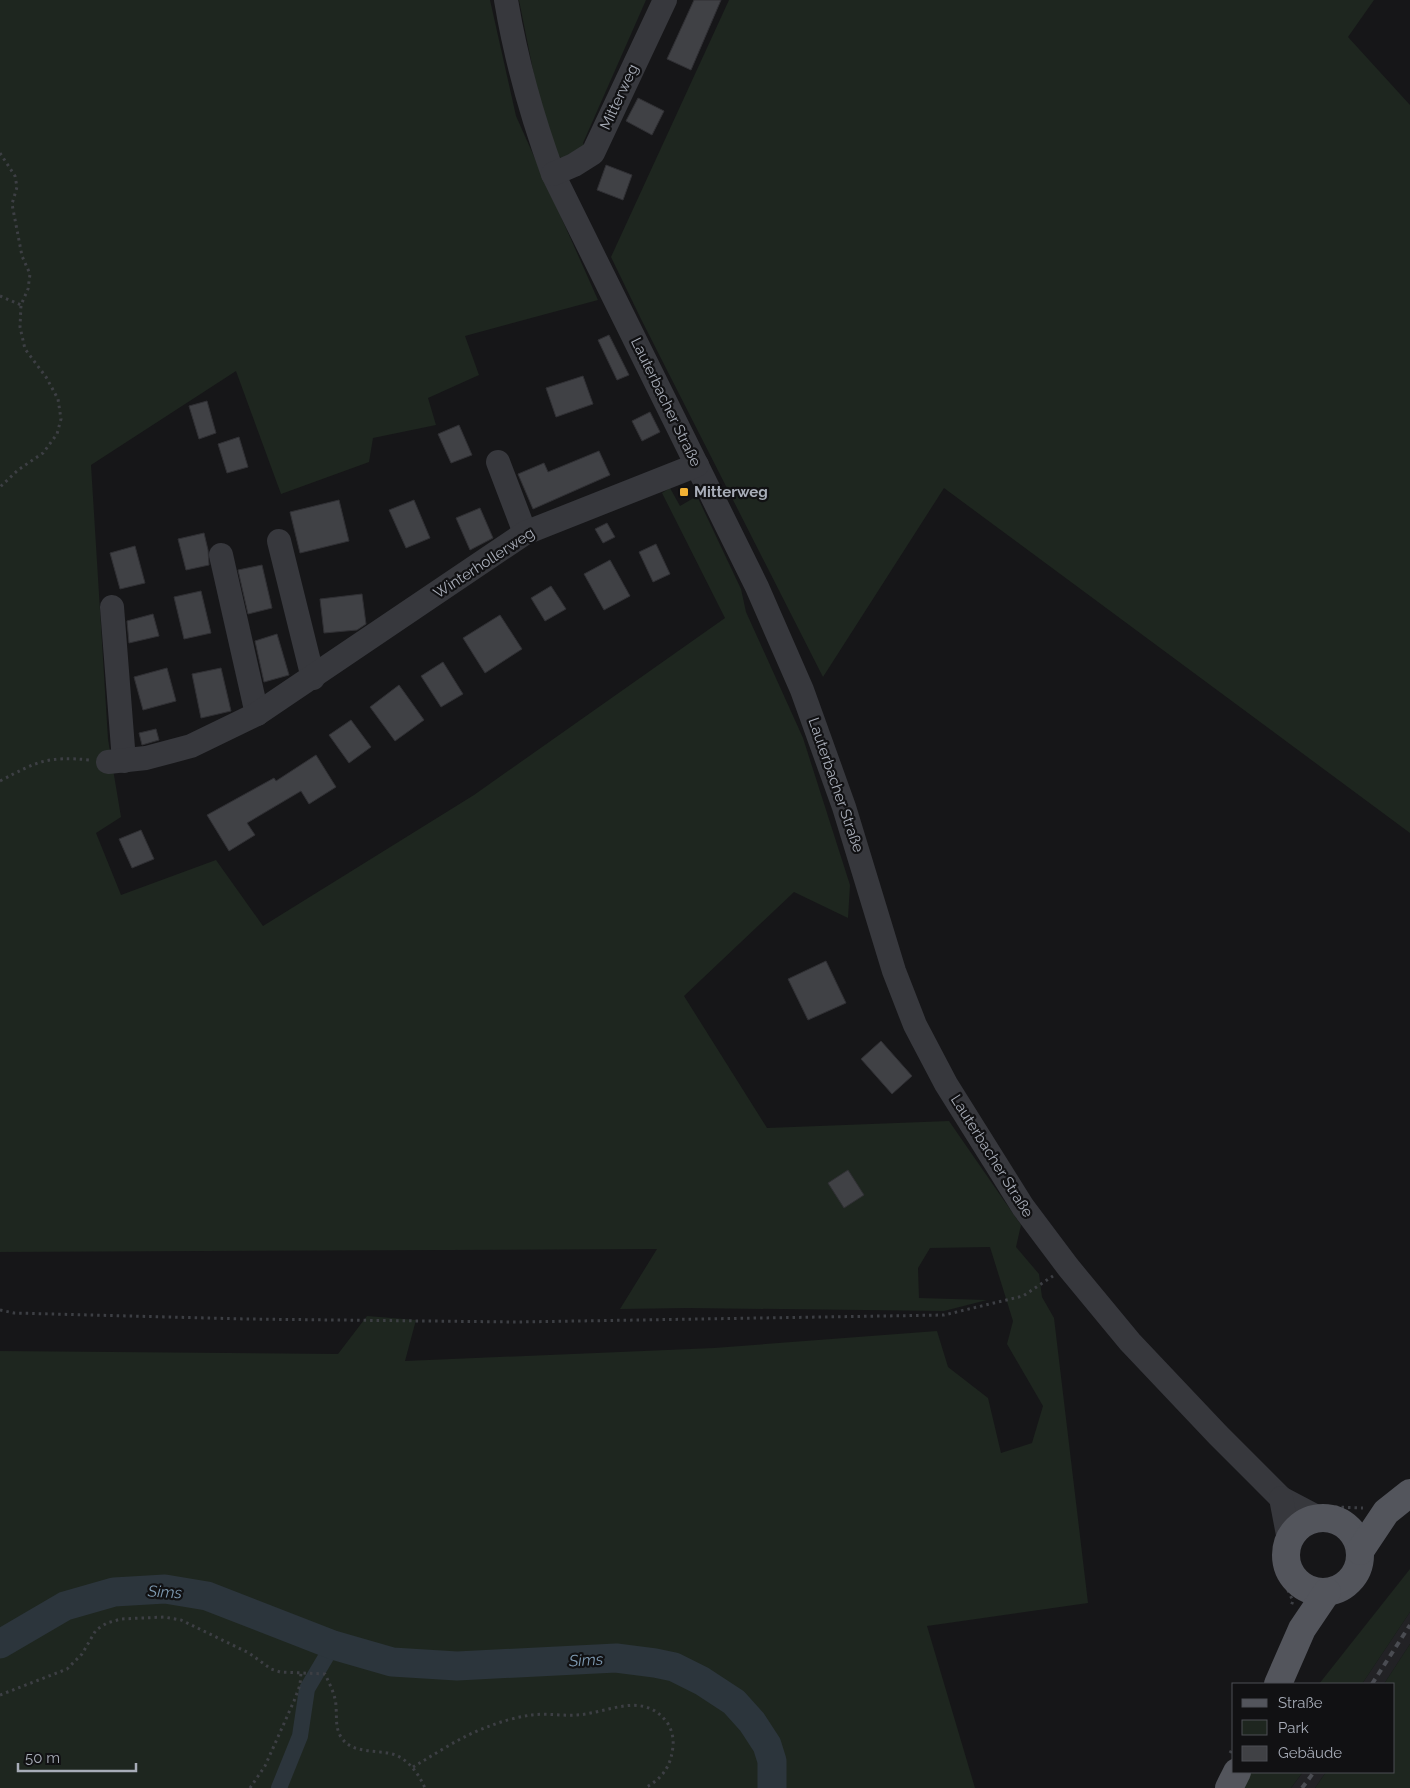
<svg xmlns="http://www.w3.org/2000/svg" width="1410" height="1788" viewBox="0 0 1410 1788" font-family="Raleway,sans-serif">
	<rect width="100%" height="100%" fill="#161618"/>
	<g fill="#222225">
		<polygon points="1410,1612 1410,1644 1384,1684 1362,1684"/>
		<polygon points="1303,1772 1326,1772 1315,1788 1291,1788"/>
	</g>
	<g fill="#1e261f">
		<polygon points="0,0 490,0 516,116 598,300 465,336 479,375 428,398 436,425 373,438 369,462 281,494 236,371 91,465 108,739 121,817 96,833 121,895 216,860 263,926 474,795 725,618 662,493 670,488 680,506 697,496 741,589 746,612 803,738 850,885 848,918 794,892 684,996 767,1128 949,1121 1021,1225 1016,1247 1039,1274 1042,1297 1054,1318 1088,1603 927,1626 975,1788 0,1788 0,1351 338,1354 367,1316 416,1320 405,1361 714,1348 937,1331 948,1367 988,1398 1001,1453 1032,1443 1043,1406 1007,1344 1013,1321 990,1247 930,1248 918,1268 919,1298 987,1300 944,1311 688,1308 620,1309 657,1249 0,1252"/>
		<polygon points="519,0 646,0 583,143 587,149 575,160 561,158 553,149 536,85"/>
		<polygon points="729,0 1374,0 1348,37 1410,105 1410,833 944,488 823,677 641,319 611,257"/>
		<polygon points="1410,1569 1410,1612 1362,1684 1319,1684"/>
		<polygon points="1410,1644 1410,1788 1315,1788 1326,1772 1394,1772 1394,1684 1384,1684"/>
		<polygon points="1251,1772 1303,1772 1291,1788 1242,1788"/>
	</g>
	<g fill="none" stroke-linecap="round" stroke-linejoin="round">
		<polyline stroke="#2c353c" stroke-width="16" points="279,1788 300,1736 307,1689 333,1645"/>
		<polyline stroke="#2c353c" stroke-width="29" points="0,1644 65,1606 114,1592 165,1589 207,1596 333,1645 392,1662 457,1666 616,1658 655,1663 674,1667 702,1681 734,1702 752,1722 767,1745 772,1761 772,1788"/>
	</g>
	<g fill="#404145" stroke="#303034">
		<polygon points="694,0 721,0 691,70 667,59"/>
		<polygon points="638,98 664,111 652,135 626,121"/>
		<polygon points="606,165 632,175 623,200 597,190"/>
		<polygon points="609,335 629,375 617,380 598,340"/>
		<polygon points="583,376 593,404 556,417 546,388"/>
		<polygon points="207,401 216,433 199,439 189,406"/>
		<polygon points="650,412 660,432 642,441 632,421"/>
		<polygon points="459,425 472,455 451,463 438,434"/>
		<polygon points="239,437 248,467 227,473 218,444"/>
		<polygon points="599,451 610,475 533,509 518,474 544,463 548,472"/>
		<polygon points="339,500 349,541 300,553 290,512"/>
		<polygon points="414,500 430,538 406,548 389,510"/>
		<polygon points="480,508 493,538 470,550 456,518"/>
		<polygon points="607,523 615,537 603,543 595,529"/>
		<polygon points="204,533 208,550 209,565 186,570 178,539"/>
		<polygon points="656,544 670,574 653,582 639,552"/>
		<polygon points="135,546 145,583 120,589 110,553"/>
		<polygon points="610,560 630,596 604,610 584,574"/>
		<polygon points="262,565 272,608 248,614 238,570"/>
		<polygon points="551,586 566,609 545,621 531,598"/>
		<polygon points="201,591 211,633 184,639 174,597"/>
		<polygon points="362,594 366,624 357,630 324,633 320,599"/>
		<polygon points="153,614 159,636 129,643 127,621"/>
		<polygon points="500,615 522,649 485,673 463,638"/>
		<polygon points="277,634 289,675 264,682 255,641"/>
		<polygon points="443,662 463,694 441,707 421,676"/>
		<polygon points="167,668 176,701 143,710 134,677"/>
		<polygon points="221,668 231,711 201,718 192,674"/>
		<polygon points="399,685 424,720 395,741 370,707"/>
		<polygon points="351,720 371,747 349,763 329,735"/>
		<polygon points="156,729 159,740 142,745 139,733"/>
		<polygon points="316,755 336,787 309,804 301,791 247,823 255,835 229,851 207,815 274,778 276,781"/>
		<polygon points="141,830 154,859 132,868 119,839"/>
		<polygon points="826,961 846,1003 808,1020 788,979"/>
		<polygon points="881,1041 912,1076 892,1094 861,1059"/>
		<polygon points="848,1170 864,1195 844,1208 828,1183"/>
	</g>
	<g fill="none" stroke-linecap="round" stroke-linejoin="round">
		<g stroke="#3d3f44" stroke-width="3" stroke-dasharray="2.5 4" stroke-linecap="butt">
			<polyline points="0,153 15,176 17,187 12,204 22,256 30,274 28,289 21,305 20,327 25,349 46,377 58,399 61,419 57,434 43,453 18,470 0,487"/>
			<polyline points="0,296 21,305"/>
			<path d="M0,781C38,761 47,756 90,760"/>
			<polyline points="0,1310 14,1313 245,1319 517,1322 944,1315 1023,1296 1053,1276"/>
			<polyline points="1335,1507 1363,1508"/>
			<polyline points="1277,1553 1282,1578 1293,1601 1291,1606"/>
			<path d="M0,1695L67,1669L82,1654L96,1630L107,1623L121,1619L164,1617L181,1620L249,1653L271,1669L280,1672L325,1674C330,1685 336,1696 336,1707C337,1718 335,1727 341,1737C353,1756 380,1748 398,1756C411,1763 419,1775 425,1788"/>
			<polyline points="1230,1753 1234,1746"/>
			<path d="M413,1767C437,1753 463,1735 490,1726C502,1721 518,1717 531,1715C546,1713 562,1716 577,1715C608,1713 642,1691 666,1721C671,1727 674,1738 673,1746C671,1766 663,1778 645,1788"/>
			<polyline points="250,1788 265,1766 294,1701 300,1685 301,1673"/>
		</g>
		<g stroke="#37383d" stroke-width="24">
			<path d="M506,0C516,60 532,117 553,174L757,587L802,690L844,807L894,971L915,1025L946,1084L1023,1207L1068,1267L1130,1342L1218,1435L1281,1498L1319,1518"/>
			<polyline points="553,174 574,165 593,153 665,0"/>
			<polyline points="498,462 525,533"/>
			<polyline points="279,541 313,678"/>
			<polyline points="221,555 257,714"/>
			<polyline points="112,607 124,761"/>
			<polyline points="108,762 146,758 191,746 257,714 525,533 697,465"/>
			<polyline points="1281,1498 1289,1540"/>
		</g>
		<g stroke="#53555c" stroke-width="28">
			<circle cx="1323" cy="1555" r="37"/>
			<polyline points="1360,1551 1386,1512 1410,1493"/>
			<polyline points="1278,1684 1302,1629 1327,1592"/>
			<polyline points="1229,1788 1237,1772"/>
		</g>
		<g stroke="#4a4c52" stroke-width="4" stroke-dasharray="6 5" stroke-linecap="butt">
			<polyline points="1372,1684 1410,1625"/>
			<polyline points="1302,1788 1314,1772"/>
		</g>
	</g>
	<rect fill="#f2b134" stroke="#111113" stroke-width="2" x="679" y="487" width="10" height="10" rx="2.5"/>
	<g text-anchor="middle" dominant-baseline="central" stroke-width="4.5" stroke-linejoin="round" paint-order="stroke">
		<g font-size="15" fill="#a8adb8" stroke="#111113">
			<text transform="translate(619 97) rotate(-65)">Mitterweg</text>
			<text transform="translate(666 402) rotate(64)">Lauterbacher Straße</text>
			<text transform="translate(484 563) rotate(-33)">Winterhollerweg</text>
			<text transform="translate(836 785) rotate(71)">Lauterbacher Straße</text>
			<text transform="translate(992 1156) rotate(58)">Lauterbacher Straße</text>
		</g>
		<g font-size="15" font-weight="bold" fill="#a8adb8" stroke="#111113" text-anchor="start">
			<text x="694" y="492">Mitterweg</text>
		</g>
		<g font-size="16" font-style="italic" fill="#7f9bb3" stroke="#111113">
			<text transform="translate(165 1592) rotate(3)">Sims</text>
			<text transform="translate(586 1660) rotate(-3)">Sims</text>
		</g>
	</g>
	<rect x="1232" y="1683" width="162" height="90" fill="#111113" stroke="#4d4f55"/>
	<rect x="1242" y="1699" width="25" height="8" fill="#53555c" stroke="#4d4f55"/>
	<text x="1278" y="1708" font-size="15" fill="#a8adb8">Straße</text>
	<rect x="1242" y="1720" width="25" height="15" fill="#1e261f" stroke="#4d4f55"/>
	<text x="1278" y="1733" font-size="15" fill="#a8adb8">Park</text>
	<rect x="1242" y="1746" width="25" height="15" fill="#404145" stroke="#4d4f55"/>
	<text x="1278" y="1758" font-size="15" fill="#a8adb8">Gebäude</text>
	<path d="M18 1763v8h118v-8" fill="none" stroke="#a8adb8" stroke-width="2.5"/>
	<text x="25" y="1763" font-size="15" fill="#a8adb8" stroke="#111113" stroke-width="4" paint-order="stroke">50 m</text>
</svg>
